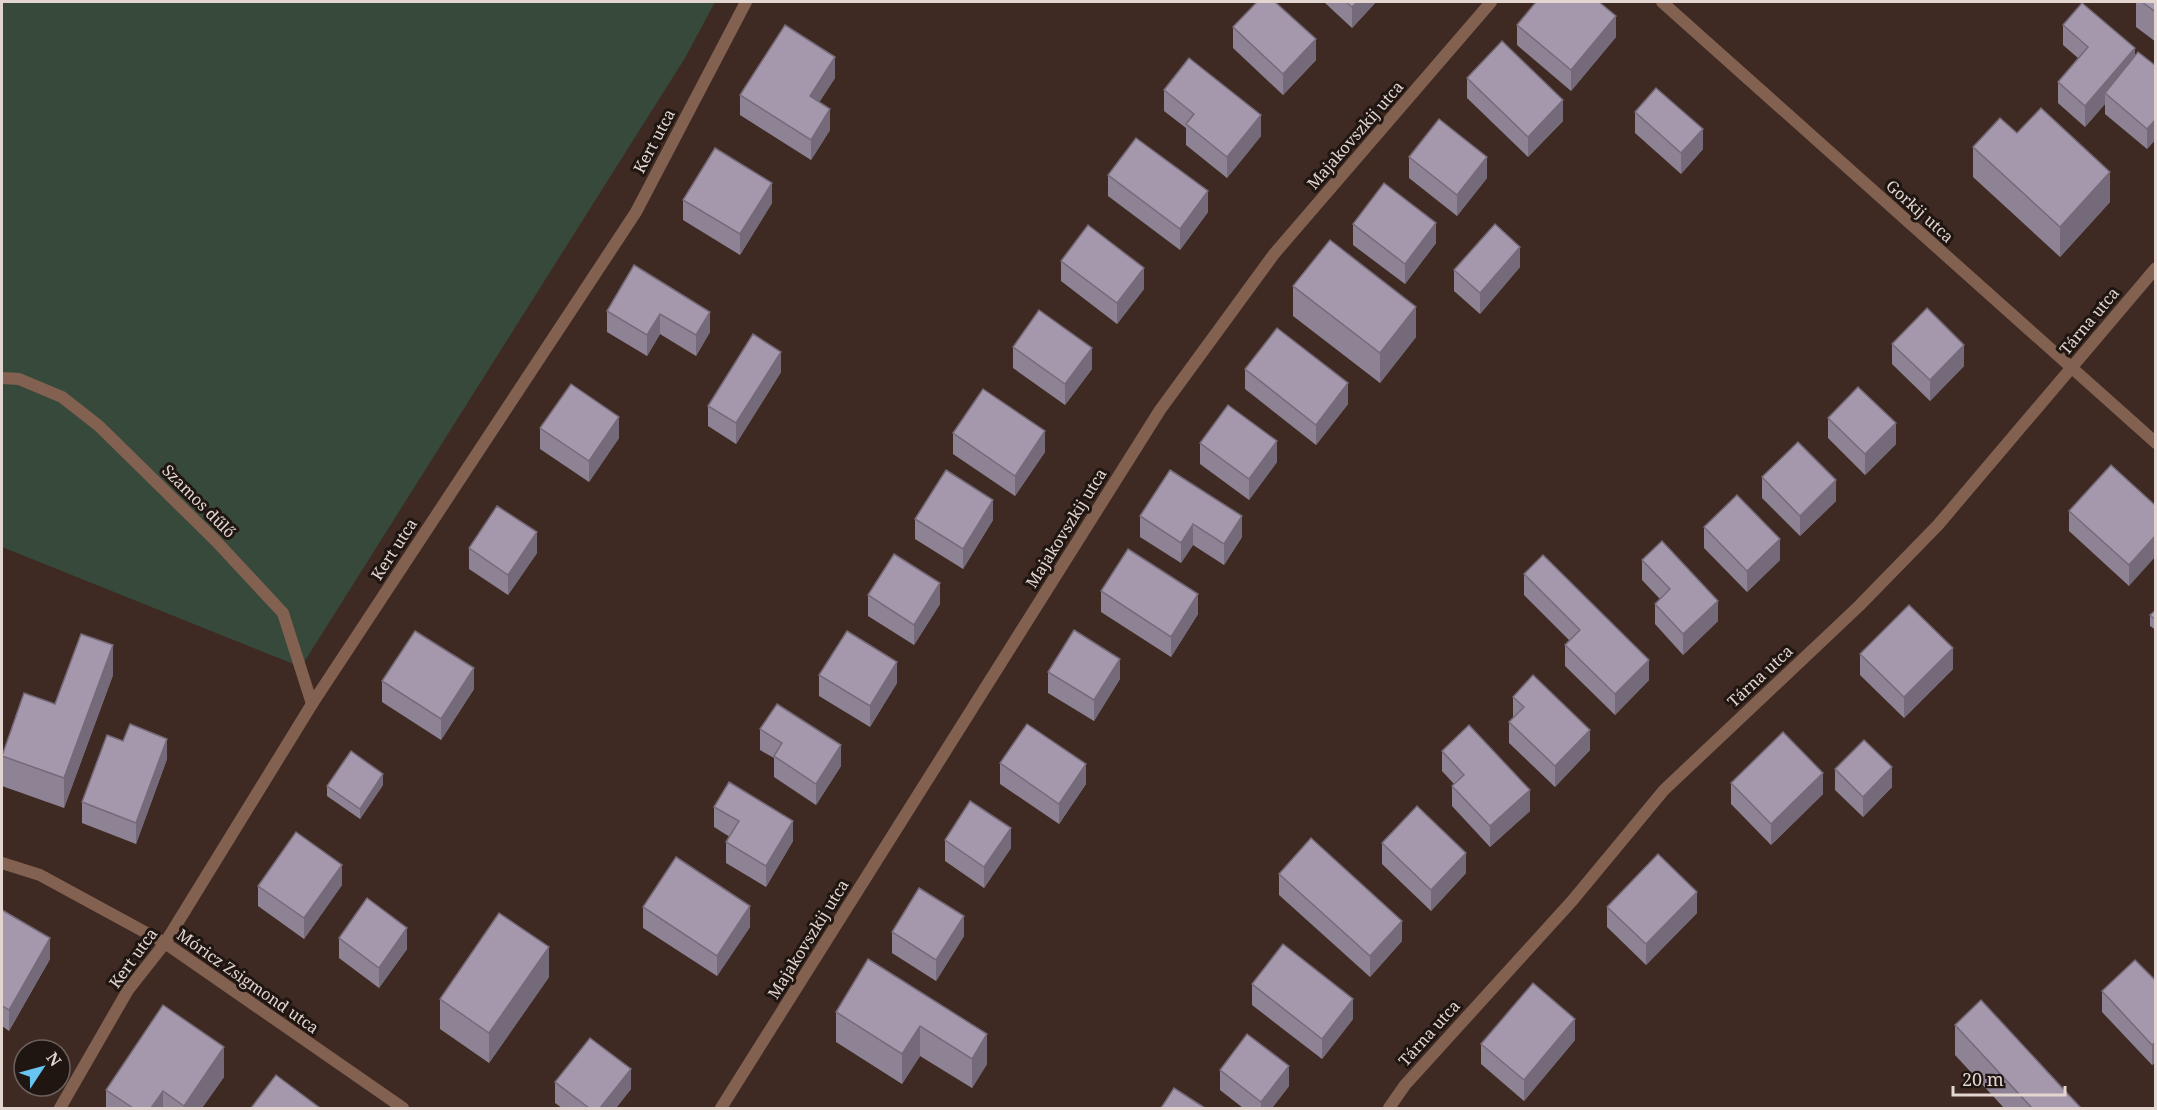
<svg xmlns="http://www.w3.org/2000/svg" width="2157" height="1110" viewBox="0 0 2157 1110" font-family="'Noto Serif',serif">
	<rect width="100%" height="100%" fill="#3e2a22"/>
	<polygon fill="#36493b" points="2,2 715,2 685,58 301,667 2,547"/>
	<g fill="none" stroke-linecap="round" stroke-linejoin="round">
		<g stroke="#836150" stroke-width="12">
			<polyline points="1662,2 2156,443"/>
			<polyline points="2,378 19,379 62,397 99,426 215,540 283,613 312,704"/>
			<polyline points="2,863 40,875 165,943 403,1108"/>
			<polyline points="60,1108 128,990 165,943 312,704 636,212 746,2"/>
			<polyline points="721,1108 1160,410 1274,254 1491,2"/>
			<polyline points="1389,1108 1405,1085 1572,901 1664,790 1859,606 1938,525 2156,268"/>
		</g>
	</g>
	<g fill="#8e8395">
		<polygon points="1324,2 1376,2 1352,28"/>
		<polygon points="2136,2 2156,2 2156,42 2136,27"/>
		<polygon points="1517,25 1616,37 1571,91 1517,45"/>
		<polygon points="2063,25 2135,56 2156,66 2156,139 2147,149 2105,114 2105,104 2085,127 2058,103 2058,82 2078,58 2063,45"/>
		<polygon points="1233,27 1316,60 1283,95 1233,48"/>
		<polygon points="835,78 819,102 830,130 811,160 740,115 740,95"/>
		<polygon points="1467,78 1563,121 1528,157 1467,98"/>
		<polygon points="1164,90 1261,136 1227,178 1186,145 1186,128 1164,111"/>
		<polygon points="1635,112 1703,149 1681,174 1635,133"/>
		<polygon points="1973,147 2110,202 2060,257 1973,177"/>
		<polygon points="1409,157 1487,178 1457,216 1409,178"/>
		<polygon points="1108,175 1208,212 1180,250 1108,196"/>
		<polygon points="683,200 772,203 740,255 683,220"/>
		<polygon points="1353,224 1436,243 1405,284 1353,245"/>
		<polygon points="1061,261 1144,289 1117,324 1061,281"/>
		<polygon points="634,265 710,332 696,356 660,334 647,356 607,332 607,311"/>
		<polygon points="1520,267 1480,314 1454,291 1454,270"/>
		<polygon points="1293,286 1416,337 1380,383 1293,316"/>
		<polygon points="1892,344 1964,366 1930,401 1892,364"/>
		<polygon points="1013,347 1092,369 1065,405 1013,368"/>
		<polygon points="1245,369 1348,404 1316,445 1245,389"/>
		<polygon points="781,372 736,444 708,426 708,406"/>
		<polygon points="1828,418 1896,444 1865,475 1828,438"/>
		<polygon points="540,428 619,438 589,482 540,449"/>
		<polygon points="953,433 1045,452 1015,496 953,454"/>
		<polygon points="1200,443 1277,462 1249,500 1200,464"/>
		<polygon points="1170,470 1242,537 1224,565 1193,545 1181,563 1140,537 1140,516"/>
		<polygon points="1762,477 1836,501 1800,536 1762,498"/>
		<polygon points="2156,506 2129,586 2069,531 2069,511"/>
		<polygon points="915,519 993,520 963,569 915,539"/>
		<polygon points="1704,527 1780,560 1747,592 1704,548"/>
		<polygon points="469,548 537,553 508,595 469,569"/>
		<polygon points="1642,560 1718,621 1683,655 1655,624 1655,604 1660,599 1642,580"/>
		<polygon points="1524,574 1649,680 1615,715 1565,666 1565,645 1570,641 1524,595"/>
		<polygon points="1101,591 1198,614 1171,657 1101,612"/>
		<polygon points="868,595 940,604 914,645 868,616"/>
		<polygon points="2156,610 2156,630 2150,626 2150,615"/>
		<polygon points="1860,654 1953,669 1904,718 1860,675"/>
		<polygon points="1048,672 1120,679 1094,721 1048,693"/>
		<polygon points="113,675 64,808 2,786 2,755 55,704"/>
		<polygon points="819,675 897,683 870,727 819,696"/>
		<polygon points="382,681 474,689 441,740 382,702"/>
		<polygon points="1513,697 1590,750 1555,787 1509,743 1509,722 1513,718"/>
		<polygon points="760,729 841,766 816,805 774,777 774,758 760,750"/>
		<polygon points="1442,751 1530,811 1490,847 1452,806 1452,786 1454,784 1442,771"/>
		<polygon points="167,759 136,844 82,823 82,802"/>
		<polygon points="1000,763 1086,784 1059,824 1000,784"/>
		<polygon points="1835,769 1892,787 1863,817 1835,790"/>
		<polygon points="1731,783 1823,794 1771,845 1731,804"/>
		<polygon points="383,785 360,819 327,796 327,786"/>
		<polygon points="714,807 793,841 766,887 726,863 726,842 730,837 714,827"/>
		<polygon points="945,840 1011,848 984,888 945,861"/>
		<polygon points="1382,843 1466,873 1431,911 1382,864"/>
		<polygon points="1279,874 1402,941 1370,977 1279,895"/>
		<polygon points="342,885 304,939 258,906 258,886"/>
		<polygon points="643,907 750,927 717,976 643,928"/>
		<polygon points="1607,907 1697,913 1646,965 1607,927"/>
		<polygon points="2,910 50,959 9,1031 2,1026"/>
		<polygon points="892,932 964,936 936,981 892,953"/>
		<polygon points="339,938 407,949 379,988 339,958"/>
		<polygon points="549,977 489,1063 440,1029 440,999"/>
		<polygon points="2156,981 2156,1062 2152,1065 2102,1012 2102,991"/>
		<polygon points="1252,984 1353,1019 1322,1059 1252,1005"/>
		<polygon points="836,1012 987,1034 987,1064 972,1088 920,1056 902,1084 836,1042"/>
		<polygon points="1955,1025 2081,1108 2004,1108 1955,1055"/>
		<polygon points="1575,1040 1524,1101 1481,1064 1481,1044"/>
		<polygon points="1220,1070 1289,1086 1272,1108 1243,1108 1220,1090"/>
		<polygon points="224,1077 202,1108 106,1108 106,1090"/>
		<polygon points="555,1082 631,1089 616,1108 562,1108 555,1103"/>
	</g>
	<g fill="#746a79">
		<polygon points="1357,2 1376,2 1352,28 1352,7"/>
		<polygon points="1616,16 1616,37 1571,91 1571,70"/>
		<polygon points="1316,39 1316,60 1283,95 1283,74"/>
		<polygon points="2135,48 2135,69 2105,93 2105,104 2085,127 2085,106"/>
		<polygon points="835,57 835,78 810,117 810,96"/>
		<polygon points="1563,100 1563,121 1528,157 1528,137"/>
		<polygon points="830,109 830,130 811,160 811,140"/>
		<polygon points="1261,115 1261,136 1227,178 1227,157"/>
		<polygon points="2156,119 2156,139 2147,149 2147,129"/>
		<polygon points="1703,129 1703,149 1681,174 1681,153"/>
		<polygon points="1487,157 1487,178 1457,216 1457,195"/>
		<polygon points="2110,172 2110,202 2060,257 2060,227"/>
		<polygon points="772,183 772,203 740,255 740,234"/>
		<polygon points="1208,191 1208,212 1180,250 1180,229"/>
		<polygon points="1436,223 1436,243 1405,284 1405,264"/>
		<polygon points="1520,247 1520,267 1480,314 1480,293"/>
		<polygon points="1144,268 1144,289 1117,324 1117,303"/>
		<polygon points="1416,307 1416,337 1380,383 1380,353"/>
		<polygon points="710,312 710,332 696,356 696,335"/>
		<polygon points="660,314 660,334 647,356 647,335"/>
		<polygon points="1964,345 1964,366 1930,401 1930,380"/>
		<polygon points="1092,348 1092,369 1065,405 1065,384"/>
		<polygon points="781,352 781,372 736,444 736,423"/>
		<polygon points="1348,383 1348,404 1316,445 1316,425"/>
		<polygon points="619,417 619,438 589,482 589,461"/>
		<polygon points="1896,423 1896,444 1865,475 1865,454"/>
		<polygon points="1045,431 1045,452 1015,496 1015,476"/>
		<polygon points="1277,441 1277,462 1249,500 1249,479"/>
		<polygon points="1836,480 1836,501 1800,536 1800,516"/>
		<polygon points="993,500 993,520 963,569 963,549"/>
		<polygon points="1242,516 1242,537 1224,565 1224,544"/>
		<polygon points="1193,524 1193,545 1181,563 1181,543"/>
		<polygon points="537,532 537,553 508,595 508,575"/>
		<polygon points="2156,535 2156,556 2129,586 2129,565"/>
		<polygon points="1780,539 1780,560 1747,592 1747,571"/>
		<polygon points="940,583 940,604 914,645 914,625"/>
		<polygon points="1198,594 1198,614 1171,657 1171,637"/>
		<polygon points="1718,601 1718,621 1683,655 1683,634"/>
		<polygon points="113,645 113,675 64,808 64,778"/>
		<polygon points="1953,648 1953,669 1904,718 1904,697"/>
		<polygon points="1120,659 1120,679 1094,721 1094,700"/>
		<polygon points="1649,660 1649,680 1615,715 1615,694"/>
		<polygon points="897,662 897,683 870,727 870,706"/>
		<polygon points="474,668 474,689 441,740 441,719"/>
		<polygon points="1590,730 1590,750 1555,787 1555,766"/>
		<polygon points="167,739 167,759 136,844 136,823"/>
		<polygon points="841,745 841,766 816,805 816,784"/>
		<polygon points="1086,764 1086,784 1059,824 1059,804"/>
		<polygon points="1892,767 1892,787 1863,817 1863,797"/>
		<polygon points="1823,773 1823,794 1771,845 1771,824"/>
		<polygon points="383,774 383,785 360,819 360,809"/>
		<polygon points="1530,790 1530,811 1490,847 1490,826"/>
		<polygon points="793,821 793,841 766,887 766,866"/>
		<polygon points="1011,828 1011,848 984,888 984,867"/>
		<polygon points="1466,853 1466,873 1431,911 1431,890"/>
		<polygon points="342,865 342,885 304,939 304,918"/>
		<polygon points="1697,892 1697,913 1646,965 1646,944"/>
		<polygon points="750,906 750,927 717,976 717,956"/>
		<polygon points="964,916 964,936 936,981 936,960"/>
		<polygon points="1402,921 1402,941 1370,977 1370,956"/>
		<polygon points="407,928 407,949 379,988 379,968"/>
		<polygon points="50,938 50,959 9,1031 9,1010"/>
		<polygon points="549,947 549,977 489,1063 489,1033"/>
		<polygon points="1353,999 1353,1019 1322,1059 1322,1039"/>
		<polygon points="1575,1019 1575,1040 1524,1101 1524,1080"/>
		<polygon points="920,1026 920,1056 902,1084 902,1054"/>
		<polygon points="987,1034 987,1064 972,1088 972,1059"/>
		<polygon points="2156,1041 2156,1062 2152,1065 2152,1045"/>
		<polygon points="224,1047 224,1077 202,1108 184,1108 184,1106"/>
		<polygon points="1289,1066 1289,1086 1272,1108 1261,1108 1261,1102"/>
		<polygon points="631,1069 631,1089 616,1108 600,1108"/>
		<polygon points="163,1091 163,1108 151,1108"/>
	</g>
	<g fill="#a598ad" stroke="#746a79" stroke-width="1.5">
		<polygon points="1257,2 1275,2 1316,39 1283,74 1233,27"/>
		<polygon points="1346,2 1357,2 1352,7"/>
		<polygon points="1536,2 1599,2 1616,16 1571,70 1517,25"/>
		<polygon points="2142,2 2156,2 2156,12"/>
		<polygon points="2082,3 2135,48 2085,106 2058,82 2088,47 2063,25"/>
		<polygon points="785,25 835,57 810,96 830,109 811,140 740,95"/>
		<polygon points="1502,41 1563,100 1528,137 1467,78"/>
		<polygon points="2138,52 2156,66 2156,119 2147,129 2105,93"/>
		<polygon points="1189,58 1261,115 1227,157 1186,124 1194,114 1164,90"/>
		<polygon points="1656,88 1703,129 1681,153 1635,112"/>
		<polygon points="2041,108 2110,172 2060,227 1973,147 2000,118 2017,133"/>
		<polygon points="1439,119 1487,157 1457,195 1409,157"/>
		<polygon points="1136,138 1208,191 1180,229 1108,175"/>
		<polygon points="715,148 772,183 740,234 683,200"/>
		<polygon points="1384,183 1436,223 1405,264 1353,224"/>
		<polygon points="1495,224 1520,247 1480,293 1454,270"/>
		<polygon points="1088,225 1144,268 1117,303 1061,261"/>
		<polygon points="1330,240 1416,307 1380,353 1293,286"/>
		<polygon points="634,265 710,312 696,335 660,314 647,335 607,311"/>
		<polygon points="1927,308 1964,345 1930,380 1892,344"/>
		<polygon points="1039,310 1092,348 1065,384 1013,347"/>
		<polygon points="1277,328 1348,383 1316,425 1245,369"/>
		<polygon points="753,334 781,352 736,423 708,406"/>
		<polygon points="571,384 619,417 589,461 540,428"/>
		<polygon points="1858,387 1896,423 1865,454 1828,418"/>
		<polygon points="983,389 1045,431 1015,476 953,433"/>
		<polygon points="1228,405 1277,441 1249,479 1200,443"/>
		<polygon points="1798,442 1836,480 1800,516 1762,477"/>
		<polygon points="2111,465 2156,506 2156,535 2129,565 2069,511"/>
		<polygon points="946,470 993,500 963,549 915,519"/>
		<polygon points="1170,470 1242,516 1224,544 1193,524 1181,543 1140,516"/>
		<polygon points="1737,495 1780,539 1747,571 1704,527"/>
		<polygon points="497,506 537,532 508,575 469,548"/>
		<polygon points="1662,541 1718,601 1683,634 1655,604 1670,589 1642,560"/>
		<polygon points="1128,549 1198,594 1171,637 1101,591"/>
		<polygon points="894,554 940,583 914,625 868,595"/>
		<polygon points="1543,555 1649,660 1615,694 1565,645 1580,630 1524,574"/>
		<polygon points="1909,605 1953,648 1904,697 1860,654"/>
		<polygon points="2156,610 2156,620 2150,615"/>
		<polygon points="1074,630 1120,659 1094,700 1048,672"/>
		<polygon points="415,631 474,668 441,719 382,681"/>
		<polygon points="847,631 897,662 870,706 819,675"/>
		<polygon points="81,634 113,645 64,778 2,756 24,693 55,704"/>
		<polygon points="1533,675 1590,730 1555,766 1509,722 1524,707 1513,697"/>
		<polygon points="777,704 841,745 816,784 774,756 782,743 760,729"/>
		<polygon points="130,724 167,739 136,823 82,802 107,735 123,741"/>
		<polygon points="1027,724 1086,764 1059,804 1000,763"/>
		<polygon points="1469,725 1530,790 1490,826 1452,786 1464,775 1442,751"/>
		<polygon points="1783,732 1823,773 1771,824 1731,783"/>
		<polygon points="1864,740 1892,767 1863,797 1835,769"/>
		<polygon points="351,751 383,774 360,809 327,786"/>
		<polygon points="729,782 793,821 766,866 726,842 739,821 714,807"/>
		<polygon points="970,801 1011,828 984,867 945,840"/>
		<polygon points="1417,806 1466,853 1431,890 1382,843"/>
		<polygon points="296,832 342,865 304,918 258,886"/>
		<polygon points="1311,838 1402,921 1370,956 1279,874"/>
		<polygon points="1658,854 1697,892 1646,944 1607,907"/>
		<polygon points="676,857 750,906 717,956 643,907"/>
		<polygon points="919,888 964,916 936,960 892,932"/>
		<polygon points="367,898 407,928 379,968 339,938"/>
		<polygon points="2,910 50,938 9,1010 2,1006"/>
		<polygon points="499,913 549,947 489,1033 440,999"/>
		<polygon points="1283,944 1353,999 1322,1039 1252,984"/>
		<polygon points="868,959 987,1034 972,1059 920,1026 902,1054 836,1012"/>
		<polygon points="2135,960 2156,981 2156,1041 2152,1045 2102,991"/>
		<polygon points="1533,983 1575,1019 1524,1080 1481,1044"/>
		<polygon points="1981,1000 2081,1108 2032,1108 1955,1025"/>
		<polygon points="163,1005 224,1047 184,1106 163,1091 151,1108 133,1108 106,1090"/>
		<polygon points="1247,1034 1289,1066 1261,1102 1220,1070"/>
		<polygon points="590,1038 631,1069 600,1108 589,1108 555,1082"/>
		<polygon points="276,1075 320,1108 251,1108"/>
		<polygon points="1174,1088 1205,1108 1161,1108"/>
	</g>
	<g text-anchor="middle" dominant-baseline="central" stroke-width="6" stroke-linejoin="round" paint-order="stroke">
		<g font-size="16" fill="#e3d5cf" stroke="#1f1511">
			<text transform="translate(1355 135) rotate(-49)">Majakovszkij utca</text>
			<text transform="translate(654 141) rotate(-62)">Kert utca</text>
			<text transform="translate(1920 211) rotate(42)">Gorkij utca</text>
			<text transform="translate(2089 321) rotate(-50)">Tárna utca</text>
			<text transform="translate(199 501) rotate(45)">Szamos dűlő</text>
			<text transform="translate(1066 528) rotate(-58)">Majakovszkij utca</text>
			<text transform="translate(394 549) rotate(-57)">Kert utca</text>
			<text transform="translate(1760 676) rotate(-43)">Tárna utca</text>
			<text transform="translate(808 939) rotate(-58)">Majakovszkij utca</text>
			<text transform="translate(133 958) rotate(-54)">Kert utca</text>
			<text transform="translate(248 981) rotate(35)">Móricz Zsigmond utca</text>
			<text transform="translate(1429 1033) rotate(-48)">Tárna utca</text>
		</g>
	</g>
	<rect width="2157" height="1110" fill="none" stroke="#e3d5cf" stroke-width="6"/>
	<g transform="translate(42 1068) rotate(54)"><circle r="28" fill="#1f1511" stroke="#6d625d" stroke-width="1.5"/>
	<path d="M0-4.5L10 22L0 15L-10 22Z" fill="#68c4f0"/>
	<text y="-9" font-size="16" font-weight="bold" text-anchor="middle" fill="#e3d5cf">N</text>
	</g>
	<path d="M1953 1086v9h112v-9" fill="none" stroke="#e3d5cf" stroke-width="3"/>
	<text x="1962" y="1086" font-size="18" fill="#e3d5cf" stroke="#1f1511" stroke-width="4.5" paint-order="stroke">20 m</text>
</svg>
